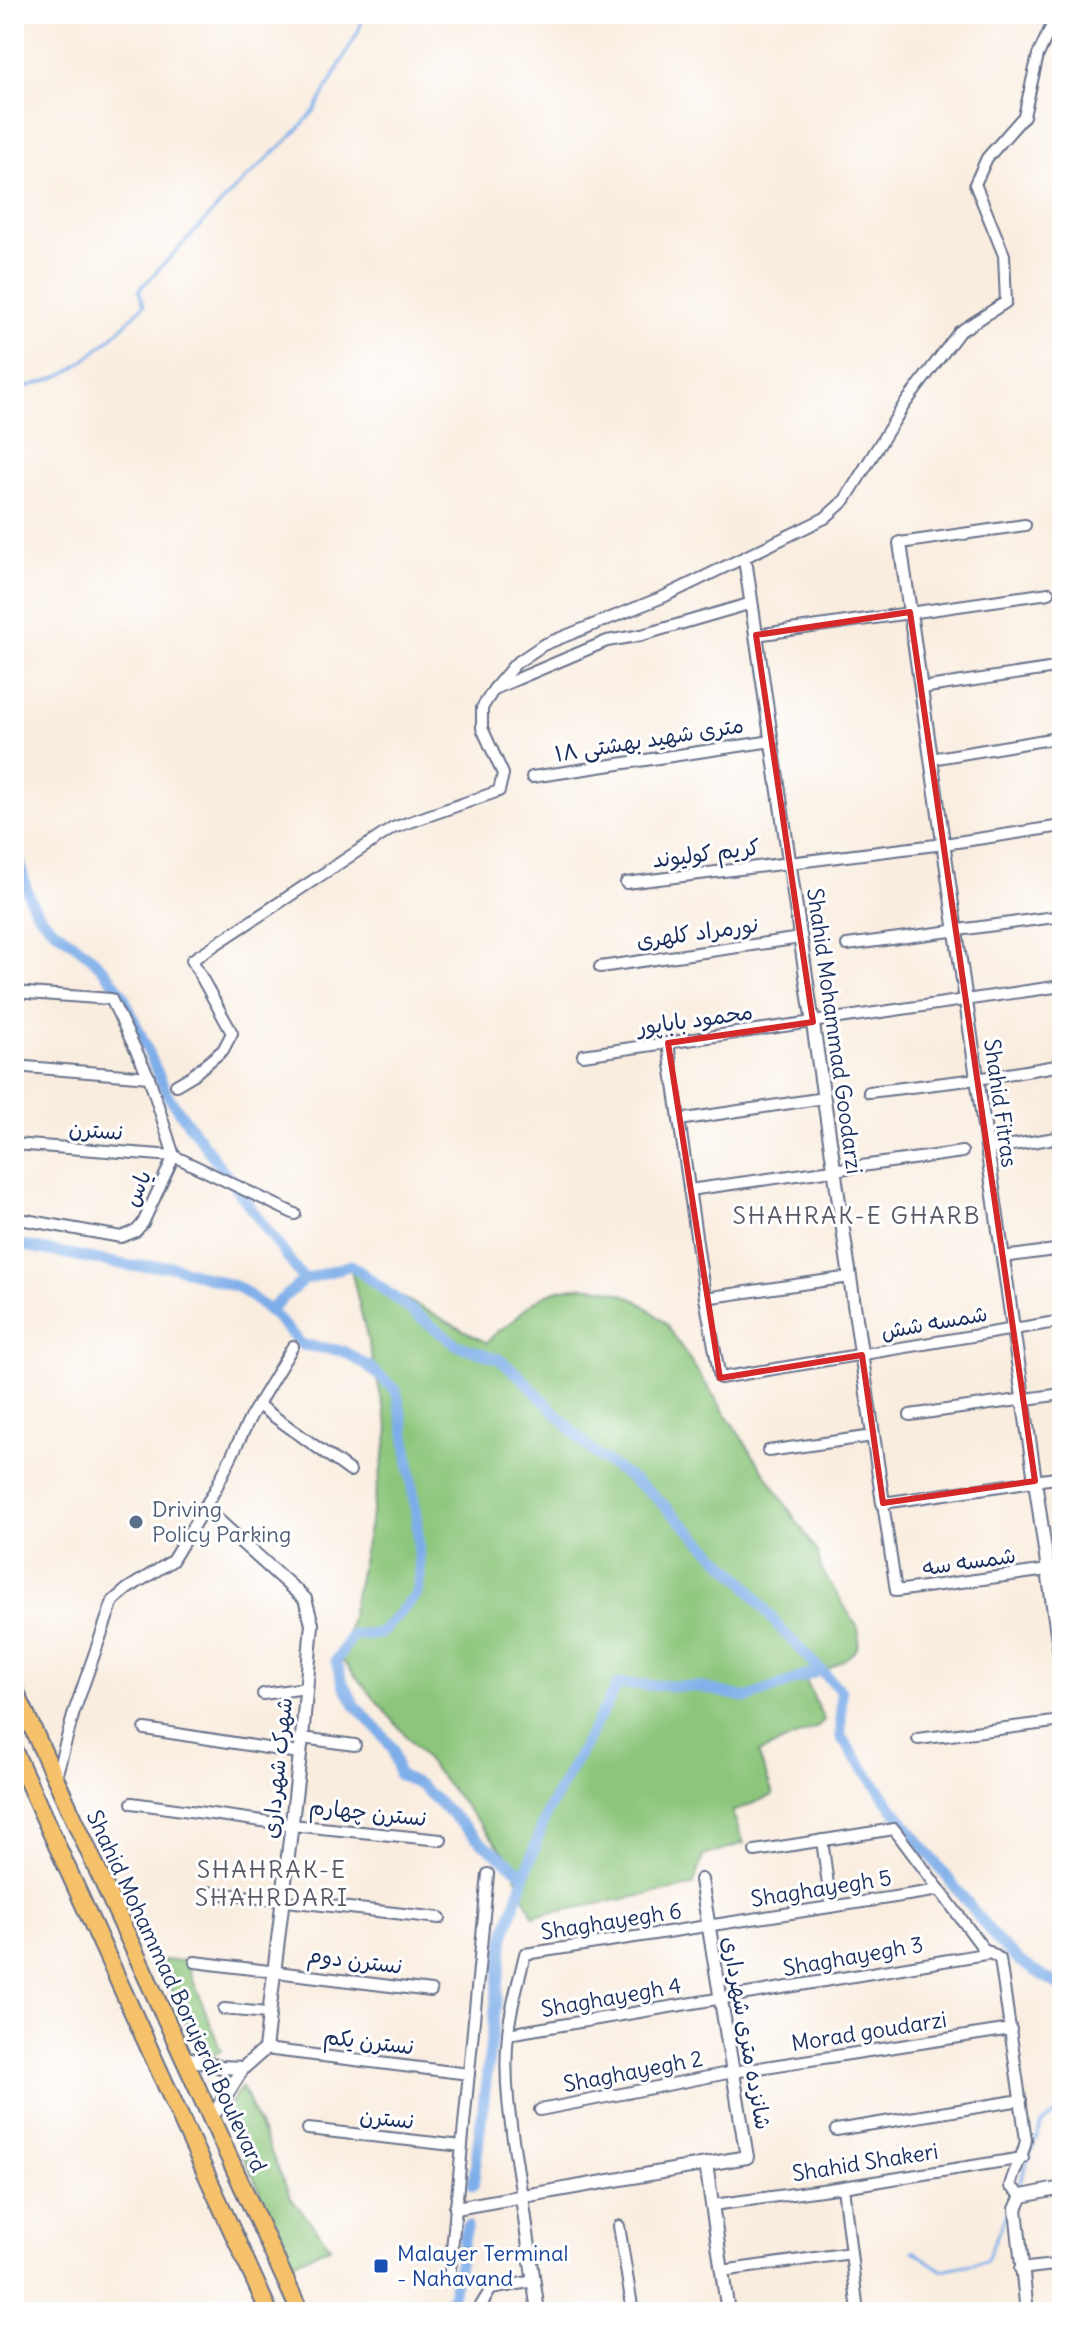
<svg xmlns="http://www.w3.org/2000/svg" width="1076" height="2326" viewBox="0 0 1076 2326" font-family="Delius,'Playpen Sans Arabic',sans-serif">
	<rect width="100%" height="100%" fill="#fff"/>
	<filter id="ink" filterUnits="userSpaceOnUse"><feTurbulence type="fractalNoise" baseFrequency=".0125" numOctaves="2"/><feDisplacementMap in="SourceGraphic" scale="16" xChannelSelector="R" yChannelSelector="G"/><feConvolveMatrix kernelMatrix="1 2 1 2 8 2 1 2 1" color-interpolation-filters="sRGB"/></filter>
	<filter id="wash" filterUnits="userSpaceOnUse"><feTurbulence type="fractalNoise" baseFrequency=".006" numOctaves="4" result="noise"/><feDisplacementMap in="SourceGraphic" scale="32" xChannelSelector="R" yChannelSelector="G"/><feGaussianBlur stdDeviation="1.8" result="paint"/><feColorMatrix in="noise" values="0 0 0 0 0 0 0 0 0 0 0 0 0 0 0 0 0 1.4 0 .05"/><feComposite in="paint" operator="in"/></filter>
	<g filter="url(#wash)">
		<rect width="100%" height="100%" fill="#f9eddf"/>
		<g fill="#8cc67b" stroke="#547a6c" stroke-width="2">
			<path d="M351,1270L487,1343C493,1333 506,1327 515,1319C521,1313 527,1306 534,1302C560,1283 596,1283 625,1295C641,1301 654,1313 666,1324L818,1553L821,1569L858,1628C859,1634 860,1641 857,1648C851,1658 818,1675 806,1681L824,1720L816,1728L758,1753L773,1795L732,1812L744,1843L703,1856L693,1886L533,1916L508,1857L342,1660L389,1430Z"/>
			<polygon points="158,1960 186,1961 221,2051 210,2057 199,2052"/>
			<polygon points="242,2087 291,2198 331,2247 292,2262 223,2111"/>
		</g>
		<g fill="none" stroke-linecap="round" stroke-linejoin="round">
			<g stroke="#7eaee9" stroke-width="3">
				<path d="M14,390C32,385 52,381 68,372C92,357 124,326 144,305L139,290L237,187L295,133L315,110L359,30L364,14"/>
				<polyline points="1018,2187 1042,2124 1062,2109"/>
				<polyline points="913,2251 942,2270 986,2261 1015,2194"/>
			</g>
			<g stroke="#7eaee9" stroke-width="11">
				<path d="M14,835C21,859 22,890 37,912C49,929 68,938 84,951C99,963 111,978 122,993L168,1096L304,1280L351,1265L457,1345L499,1359L520,1376L594,1453L650,1492L744,1582L777,1625L841,1691V1737L891,1806L1000,1944L1022,1963L1062,1987"/>
				<polyline points="14,1244 131,1266 172,1266 240,1288 273,1314 302,1345 343,1351 368,1366 396,1390 404,1426 417,1523 420,1576 417,1594 380,1634 352,1635 336,1661 343,1683 355,1705 379,1731 393,1749 398,1774 421,1786 480,1841 525,1875 504,1937 473,2186"/>
				<polyline points="268,1311 304,1280"/>
				<polyline points="525,1875 547,1812 618,1684 700,1687 747,1698 821,1670"/>
				<polyline points="439,2312 452,2296 467,2226"/>
			</g>
		</g>
	</g>
	<g filter="url(#ink)">
		<g fill="none" stroke-linecap="round" stroke-linejoin="round">
			<g stroke="#69728b" stroke-width="14">
				<g id="minor">
					<polyline points="900,543 1025,525"/>
					<polyline points="756,635 1049,593"/>
					<polyline points="921,688 1062,667"/>
					<polyline points="494,689 515,664 543,645 663,597 825,518 845,500 904,405 959,332 1006,302 1004,255 975,184 987,158 1024,116 1038,55 1057,14"/>
					<polyline points="931,759 1062,737"/>
					<polyline points="532,777 772,741"/>
					<polyline points="626,883 944,844 1062,826"/>
					<polyline points="847,945 1062,916"/>
					<polyline points="600,967 801,938"/>
					<polyline points="14,992 111,999 149,1077 174,1156 143,1223 136,1231 121,1237 14,1218"/>
					<polyline points="668,1043 705,1298 720,1378 1062,1321"/>
					<polyline points="583,1055 1062,986"/>
					<polyline points="14,1066 149,1077"/>
					<polyline points="176,1085 193,1075 223,1050 232,1033 192,960 393,828 499,791 503,774 482,728 482,708 494,689 607,641 642,635 752,603"/>
					<polyline points="869,1092 977,1079 1062,1065"/>
					<polyline points="679,1120 824,1098"/>
					<polyline points="14,1144 174,1156 295,1214"/>
					<polyline points="988,1149 1062,1137"/>
					<polyline points="689,1190 962,1152"/>
					<polyline points="1003,1257 1062,1249"/>
					<polyline points="705,1298 850,1277"/>
					<polyline points="258,1405 350,1471"/>
					<polyline points="910,1415 1062,1394"/>
					<polyline points="768,1451 873,1436"/>
					<polyline points="1062,1477 883,1503 896,1591 1062,1568"/>
					<polyline points="263,1694 306,1688"/>
					<polyline points="145,1729 299,1753"/>
					<polyline points="302,1738 355,1745"/>
					<polyline points="918,1739 1062,1721"/>
					<polyline points="56,1777 74,1712 113,1601 127,1589 172,1561 215,1490 251,1416 293,1346"/>
					<polyline points="132,1803 291,1825 441,1840"/>
					<polyline points="822,1840 831,1907"/>
					<path d="M755,1851L894,1829L983,1948L1000,1959L1026,2140C1023,2157 1014,2169 1010,2186L1022,2196"/>
					<polyline points="205,1892 440,1918"/>
					<polyline points="195,1962 431,1991"/>
					<polyline points="224,2009 268,2013"/>
					<polyline points="508,2034 991,1953"/>
					<polyline points="265,2049 469,2074"/>
					<polyline points="540,2110 733,2072 1011,2029"/>
					<polyline points="308,2129 462,2146"/>
					<polyline points="836,2130 1021,2100"/>
					<polyline points="843,2187 858,2312"/>
					<path d="M522,2197C514,2143 502,2089 508,2034C510,2008 519,1981 525,1954L940,1890"/>
					<polyline points="713,2205 843,2187 1023,2158"/>
					<polyline points="619,2226 633,2312"/>
					<polyline points="1020,2269 1062,2264"/>
					<polyline points="722,2271 851,2253"/>
					<polyline points="449,2281 488,1874"/>
					<polyline points="477,2312 491,2289 534,2281"/>
				</g>
			</g>
			<g stroke="#69728b" stroke-width="16">
				<g id="tertiary">
					<polyline points="900,543 1062,1668"/>
					<polyline points="746,566 883,1503"/>
					<polyline points="204,1508 305,1599 312,1624 302,1738 265,2049 243,2068 211,2119"/>
					<polyline points="183,2057 221,2067 243,2068"/>
					<polyline points="706,2164 728,2312"/>
					<polyline points="522,2197 538,2312"/>
					<polyline points="456,2208 747,2157 701,1880"/>
					<polyline points="1027,2312 1016,2209 1022,2196 1062,2188"/>
				</g>
			</g>
			<g stroke="#69728b" stroke-width="20">
				<g id="trunk">
					<polyline points="14,1688 300,2312"/>
					<polyline points="14,1751 269,2312"/>
				</g>
			</g>
			<use href="#minor" stroke="#fff" stroke-width="10"/>
			<use href="#tertiary" stroke="#fff" stroke-width="12"/>
			<use href="#trunk" stroke="#f5c16b" stroke-width="16"/>
		</g>
	</g>
	<path fill="none" stroke="#d62828" stroke-width="6" stroke-linejoin="round" d="M910,612L1035,1481L883,1503L862,1355L720,1378L668,1043L813,1022L756,635Z"/>
	<circle fill="#5c6f8a" stroke="#fff" stroke-width="3" cx="136" cy="1522" r="8"/>
	<rect fill="#1a4fb4" stroke="#fff" stroke-width="3" x="373" y="2258" width="16" height="16" rx="4"/>
	<g text-anchor="middle" dominant-baseline="central" stroke-width="6" stroke-linejoin="round" paint-order="stroke">
		<g font-size="22" fill="#1b2f5e" stroke="#fff">
			<text transform="translate(649 739) rotate(-9)">۱۸ متری شهید بهشتی</text>
			<text transform="translate(706 853) rotate(-7)">کریم کولیوند</text>
			<text transform="translate(698 932) rotate(-8)">نورمراد کلهری</text>
			<text transform="translate(695 1019) rotate(-8)">محمود باباپور</text>
			<text transform="translate(835 1031) rotate(82)">Shahid Mohammad Goodarzi</text>
			<text transform="translate(1001 1103) rotate(82)">Shahid Fitras</text>
			<text transform="translate(96 1130) rotate(4)">نسترن</text>
			<text transform="translate(137 1188) rotate(-66)">یاس</text>
			<text transform="translate(934 1322) rotate(-10)">شمسه شش</text>
			<text transform="translate(969 1561) rotate(-8)">شمسه سه</text>
			<text transform="translate(277 1768) rotate(-84)">شهرک شهرداری</text>
			<text transform="translate(368 1812) rotate(6)">نسترن چهارم</text>
			<text transform="translate(821 1888) rotate(-9)">Shaghayegh 5</text>
			<text transform="translate(611 1921) rotate(-9)">Shaghayegh 6</text>
			<text transform="translate(853 1956) rotate(-10)">Shaghayegh 3</text>
			<text transform="translate(355 1960) rotate(7)">نسترن دوم</text>
			<text transform="translate(177 1991) rotate(65)">Shahid Mohammad Borujerdi Boulevard</text>
			<text transform="translate(611 1997) rotate(-10)">Shaghayegh 4</text>
			<text transform="translate(869 2031) rotate(-9)">Morad goudarzi</text>
			<text transform="translate(747 2033) rotate(80)">شانزده متری شهرداری</text>
			<text transform="translate(369 2041) rotate(7)">نسترن یکم</text>
			<text transform="translate(633 2071) rotate(-11)">Shaghayegh 2</text>
			<text transform="translate(387 2118) rotate(6)">نسترن</text>
			<text transform="translate(865 2162) rotate(-9)">Shahid Shakeri</text>
		</g>
		<g font-size="22" fill="#4e5e75" stroke="#fff" text-anchor="start">
			<text x="152" y="1509">Driving<tspan x="152" dy="25">Policy Parking</tspan></text>
		</g>
		<g font-size="22" fill="#164399" stroke="#fff" text-anchor="start">
			<text x="397" y="2253">Malayer Terminal<tspan x="397" dy="25">- Nahavand</tspan></text>
		</g>
		<g font-size="24" letter-spacing="2" fill="#5a5a66" stroke="#fff">
			<text x="857" y="1215">SHAHRAK-E GHARB</text>
			<text x="272" y="1869">SHAHRAK-E<tspan x="272" dy="28">SHAHRDARI</tspan></text>
		</g>
	</g>
	<rect width="1076" height="2326" fill="none" stroke="#fff" stroke-width="48"/>
</svg>
